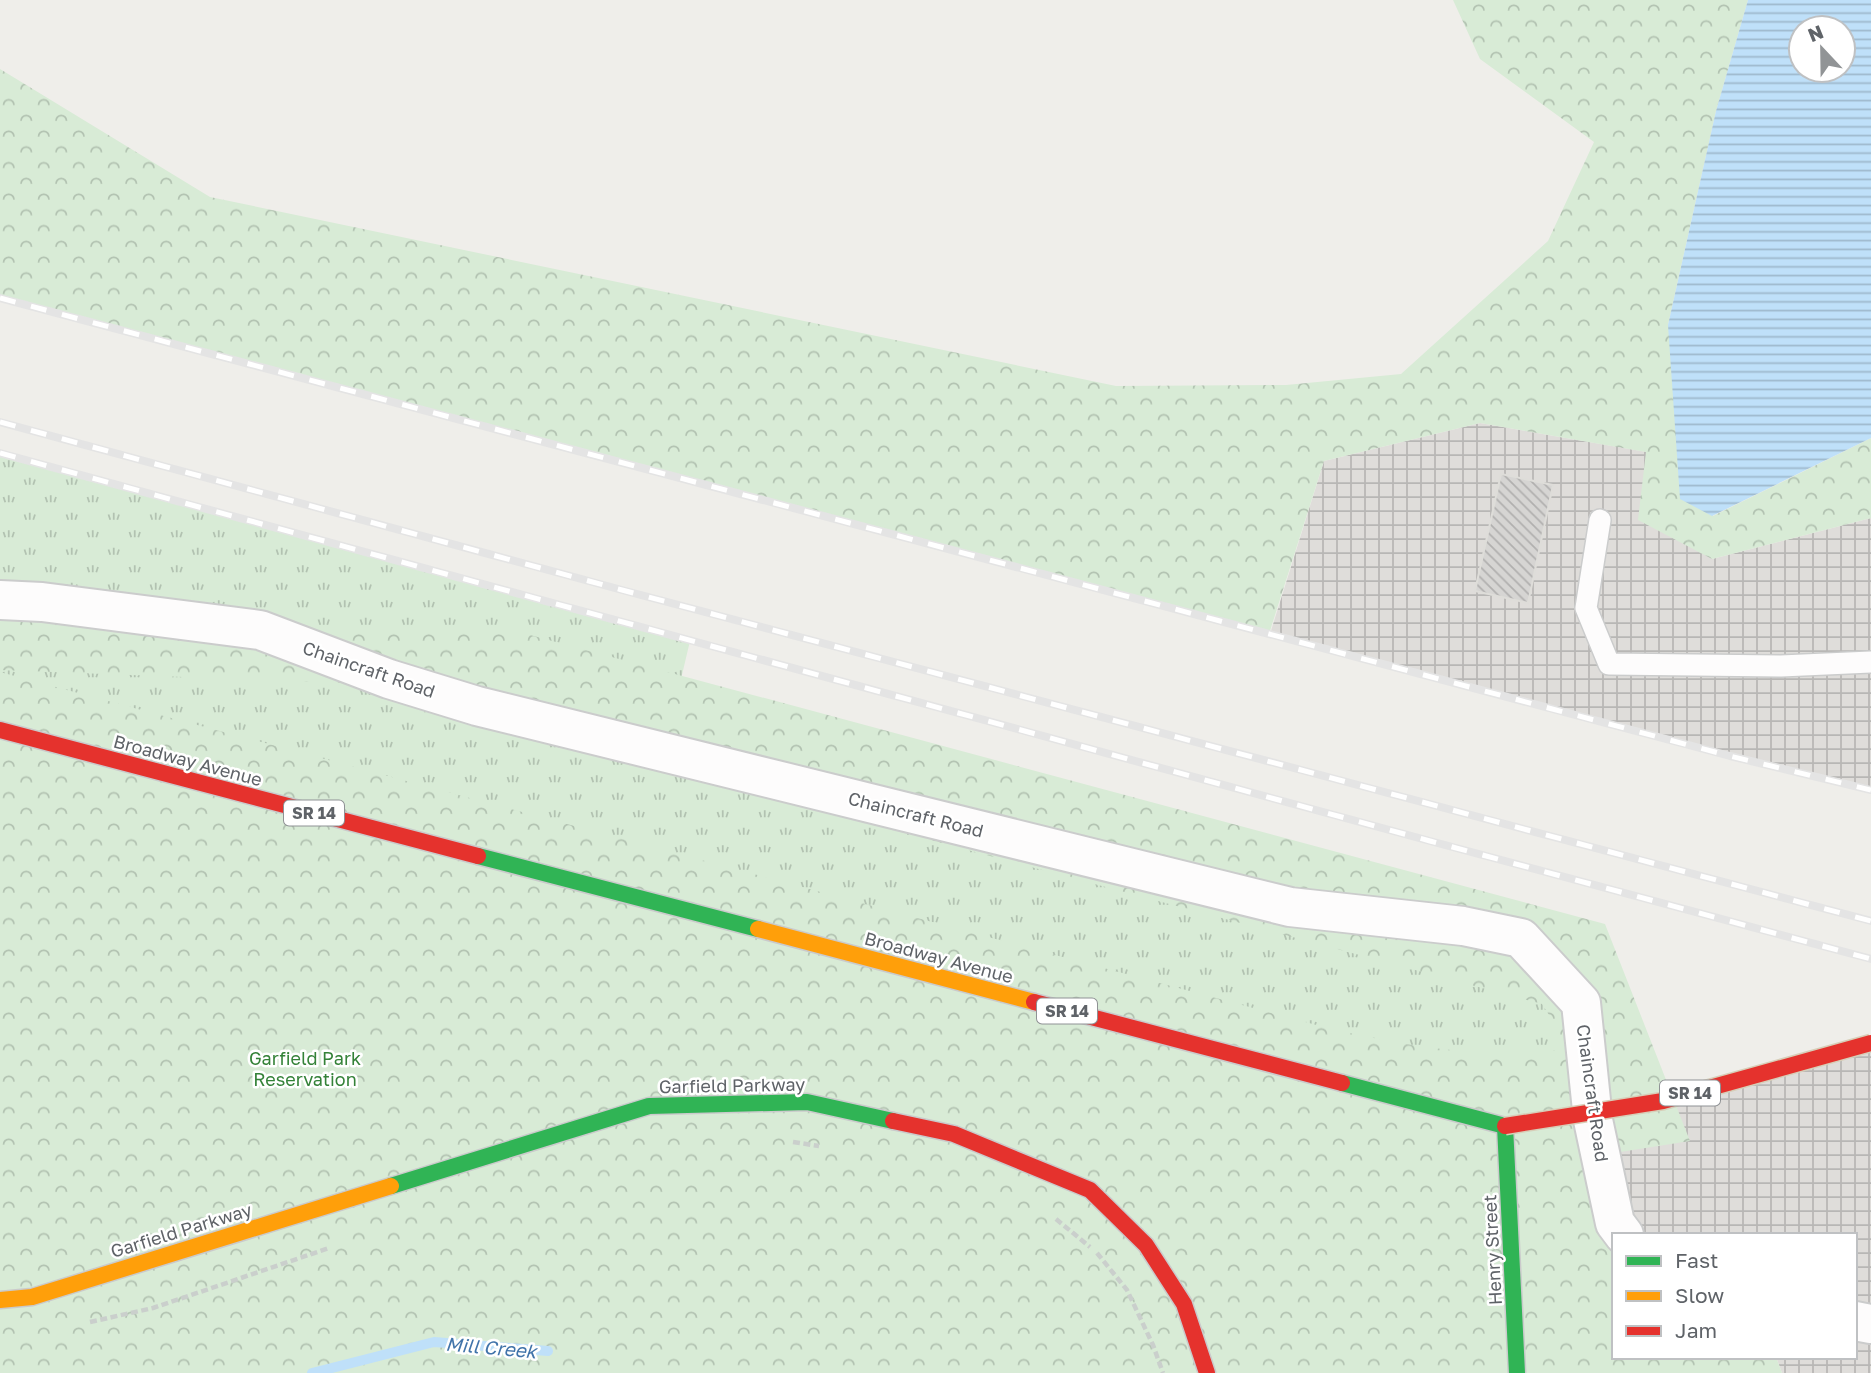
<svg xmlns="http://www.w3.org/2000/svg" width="1871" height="1373" viewBox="0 0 1871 1373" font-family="'Golos Text',sans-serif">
	<defs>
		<pattern id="industrial-grid" width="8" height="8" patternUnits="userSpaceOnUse" patternTransform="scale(1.75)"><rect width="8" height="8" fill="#dfddda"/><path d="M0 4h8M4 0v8" fill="none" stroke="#b8b7b5"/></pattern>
		<pattern id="grass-tufts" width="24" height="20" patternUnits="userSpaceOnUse" patternTransform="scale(1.75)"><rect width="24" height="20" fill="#d8ebd6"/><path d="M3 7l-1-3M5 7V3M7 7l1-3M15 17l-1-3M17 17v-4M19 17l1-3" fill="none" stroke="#b2c2b1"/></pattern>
		<pattern id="forest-crowns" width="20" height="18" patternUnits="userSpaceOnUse" patternTransform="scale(1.75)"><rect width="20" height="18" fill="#d8ebd6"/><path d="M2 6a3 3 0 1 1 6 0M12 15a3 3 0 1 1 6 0" fill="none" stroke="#b2c2b1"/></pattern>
		<pattern id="water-rules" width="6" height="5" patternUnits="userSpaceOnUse" patternTransform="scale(1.75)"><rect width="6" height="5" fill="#bfe0f9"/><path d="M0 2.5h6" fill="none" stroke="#9eb9cd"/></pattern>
		<pattern id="building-back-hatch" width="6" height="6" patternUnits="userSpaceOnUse" patternTransform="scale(1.75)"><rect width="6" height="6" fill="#d6d5d3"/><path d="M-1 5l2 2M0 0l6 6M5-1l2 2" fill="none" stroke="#b1b0af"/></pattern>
	</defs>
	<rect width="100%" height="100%" fill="#efeeea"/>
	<g fill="url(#industrial-grid)">
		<polygon points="1480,423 1647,452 1712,559 1871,518 1871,790 1730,756 1270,634 1324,461"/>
		<polygon points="1871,1042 1871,1373 1782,1373 1776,1357 1855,1357 1855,1235 1624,1235 1593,1120"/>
	</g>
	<polygon fill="url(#grass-tufts)" points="0,453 690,641 664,751 1581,1003 1593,1120 0,730"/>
	<g fill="url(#forest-crowns)">
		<polygon points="1453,0 1748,0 1716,111 1668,325 1713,516 1871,438 1871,518 1712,559 1638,520 1646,452 1480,423 1324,461 1269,634 0,298 0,69 210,197 1116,386 1286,385 1401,374 1548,241 1594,142 1480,59"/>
		<path d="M0,615L530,635L1605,924L1690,1141L1601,1155L1614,1235V1357H1776L1782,1373H0V672L1324,1027C1402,1046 1486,1060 1566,1049L1556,1026L1542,1004L345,683L0,670Z"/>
	</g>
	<path fill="url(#water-rules)" fill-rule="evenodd" d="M1748,0H1871V438L1712,516L1680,499L1668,325L1716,111ZM1801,28H1843V70H1801Z"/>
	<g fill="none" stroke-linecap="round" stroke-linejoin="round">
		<polyline stroke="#bfe0f9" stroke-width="10" points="312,1373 434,1342 548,1351"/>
	</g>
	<polygon fill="url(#building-back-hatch)" stroke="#deddd9" stroke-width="2" points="1501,474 1553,485 1528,603 1475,591"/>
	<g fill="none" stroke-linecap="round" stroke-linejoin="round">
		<g stroke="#cbcccc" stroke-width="24">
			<polyline id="lane" points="1600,520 1586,608 1609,664 1781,666 1871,662"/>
		</g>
		<g stroke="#cbcccc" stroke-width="42">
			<g id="street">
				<polyline points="0,600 42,602 260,630 389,679 477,706 1290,907 1463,926 1521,938 1581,1003 1593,1120 1615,1223 1624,1235"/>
				<polyline points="1855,1321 1871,1324"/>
			</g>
		</g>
		<g stroke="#cacacb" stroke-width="19">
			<g id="fast">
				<polyline points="478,856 758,929"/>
				<polyline points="1342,1083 1505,1126"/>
				<polyline points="1505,1126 1517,1373"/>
				<polyline points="391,1186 649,1106 807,1102 893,1121"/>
			</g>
		</g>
		<g stroke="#cacacb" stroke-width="19">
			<g id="slow">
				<polyline points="758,929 1034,1002"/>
				<polyline points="0,1300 32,1297 391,1186"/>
			</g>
		</g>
		<g stroke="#cacacb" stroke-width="19">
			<g id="jam">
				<polyline points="0,730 478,856"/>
				<polyline points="1034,1002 1342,1083"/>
				<polyline points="893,1121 954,1134 1090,1190 1146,1245 1184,1304 1207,1373"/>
			</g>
		</g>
		<g stroke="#cacfcc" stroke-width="4.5" stroke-dasharray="7 3.5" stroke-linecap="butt">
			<polyline points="793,1142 819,1146"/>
			<polyline points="1056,1219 1090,1247"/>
			<polyline points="1097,1253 1127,1290 1153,1345 1163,1373"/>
			<polyline points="90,1322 153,1308 329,1248"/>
		</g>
		<use href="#lane" stroke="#fdfcfc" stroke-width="21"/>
		<use href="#street" stroke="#fdfcfc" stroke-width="38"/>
		<use href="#fast" stroke="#30b455" stroke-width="16"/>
		<use href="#slow" stroke="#ff9f0a" stroke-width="16"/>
		<use href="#jam" stroke="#e5322d" stroke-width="16"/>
		<g stroke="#e4e4e4" stroke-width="8">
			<g id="rail">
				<polyline points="0,298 1730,756 1871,790"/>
				<polyline points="0,422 622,590 1871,921"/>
				<polyline points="0,453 1430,841 1871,959"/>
			</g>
		</g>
		<use href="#rail" stroke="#fff" stroke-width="5" stroke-dasharray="16" stroke-linecap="butt"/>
		<g stroke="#d7ceb8" stroke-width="19" stroke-linecap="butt">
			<polyline id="jam-bridge" points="1505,1126 1663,1101 1871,1043"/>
		</g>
		<use href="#jam-bridge" stroke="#e5322d" stroke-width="16"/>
	</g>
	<g text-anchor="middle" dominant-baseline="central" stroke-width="5" stroke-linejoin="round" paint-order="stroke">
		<g fill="#fff" stroke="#8f9295" stroke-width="2">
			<rect x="284" y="800.5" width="60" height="25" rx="5"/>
			<rect x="1037" y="998.5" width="60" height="25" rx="5"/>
			<rect x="1660" y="1080.5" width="60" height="25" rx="5"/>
		</g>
		<g font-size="16" font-weight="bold" fill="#5f6368">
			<text x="314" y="813">SR 14</text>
			<text x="1067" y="1011">SR 14</text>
			<text x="1690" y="1093">SR 14</text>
		</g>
		<g font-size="18" fill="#5f6368" stroke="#fff">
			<text transform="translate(369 669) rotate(19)">Chaincraft Road</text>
			<text transform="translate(188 760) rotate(15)">Broadway Avenue</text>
			<text transform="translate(916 814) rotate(14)">Chaincraft Road</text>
			<text transform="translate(939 957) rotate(15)">Broadway Avenue</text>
			<text transform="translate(732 1085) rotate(-1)">Garfield Parkway</text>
			<text transform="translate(1593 1093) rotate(82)">Chaincraft Road</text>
			<text transform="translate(181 1230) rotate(-17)">Garfield Parkway</text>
			<text transform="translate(1492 1250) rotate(-93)">Henry Street</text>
		</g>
		<g font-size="18" fill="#348238" stroke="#fff">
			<text x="305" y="1058">Garfield Park<tspan x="305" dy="21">Reservation</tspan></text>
		</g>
		<g font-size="19" font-style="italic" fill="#4174aa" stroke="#fff">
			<text transform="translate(491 1347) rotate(5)">Mill Creek</text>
		</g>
	</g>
	<rect x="1612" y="1233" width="245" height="126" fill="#ffffff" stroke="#bfc1c3" stroke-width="2"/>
	<rect x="1626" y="1256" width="35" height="10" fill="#30b455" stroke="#bfc1c3" stroke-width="2"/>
	<text x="1675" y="1268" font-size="21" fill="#5f6368">Fast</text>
	<rect x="1626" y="1291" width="35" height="10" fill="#ff9f0a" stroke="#bfc1c3" stroke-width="2"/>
	<text x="1675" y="1303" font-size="21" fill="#5f6368">Slow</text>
	<rect x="1626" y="1326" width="35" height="10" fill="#e5322d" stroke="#bfc1c3" stroke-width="2"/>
	<text x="1675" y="1338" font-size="21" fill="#5f6368">Jam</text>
	<g transform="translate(1822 49) rotate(338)"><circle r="33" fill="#ffffff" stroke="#bfc1c3" stroke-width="2"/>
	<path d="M0-5L12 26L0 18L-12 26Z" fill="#919496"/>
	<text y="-10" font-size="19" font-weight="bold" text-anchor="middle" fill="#5f6368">N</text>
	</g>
</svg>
